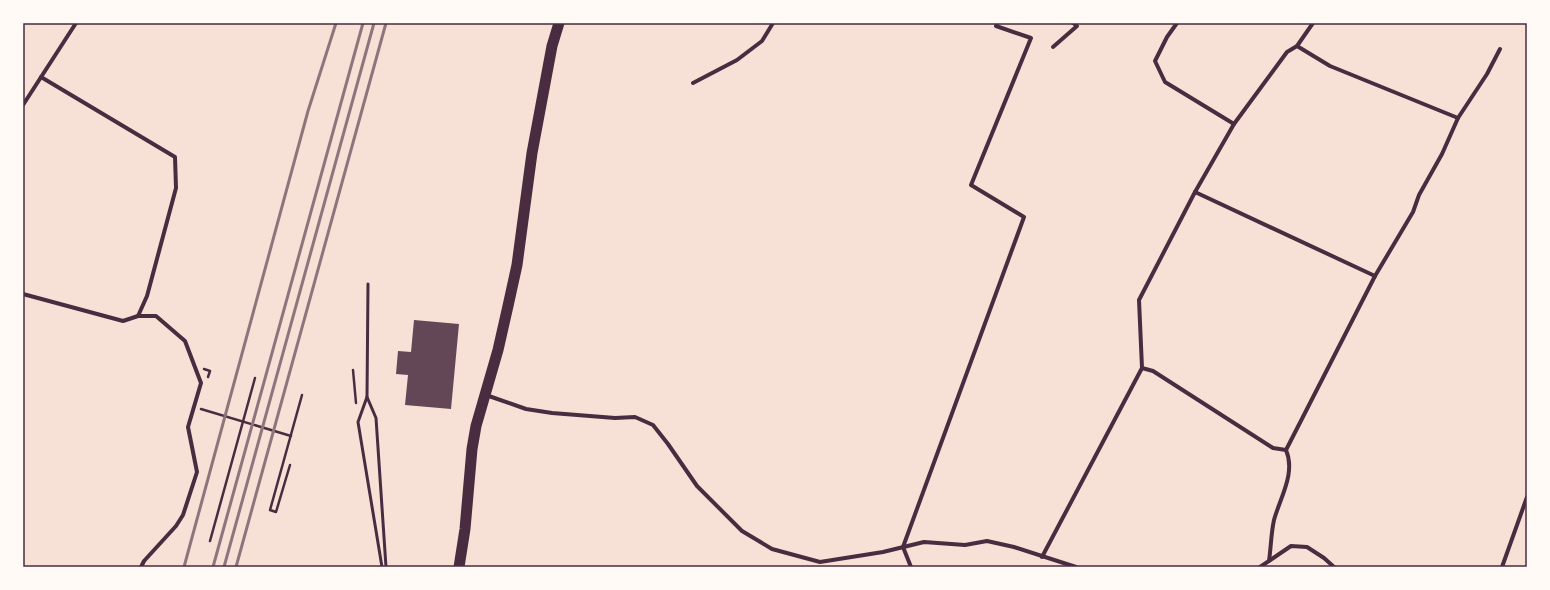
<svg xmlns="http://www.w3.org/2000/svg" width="1550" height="590" viewBox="0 0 1550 590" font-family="Arial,sans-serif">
	<rect width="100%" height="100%" fill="#f7e1d7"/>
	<polygon fill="#644757" points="414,320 459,324 451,409 405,405 408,375 396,374 398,351 411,352"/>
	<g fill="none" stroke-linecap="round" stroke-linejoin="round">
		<g stroke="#4a2c40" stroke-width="2.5">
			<polyline points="204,369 210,371 208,377"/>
			<polyline points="353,370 356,403"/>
			<polyline points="201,409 291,436"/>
			<polyline points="290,465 276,512 270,510 302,395"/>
			<polyline points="210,541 255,378"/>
		</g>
		<g stroke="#4a2c40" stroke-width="3">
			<polyline points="368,284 367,397 358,422 382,567"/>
			<polyline points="367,397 376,418 386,567"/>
		</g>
		<g stroke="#4a2c40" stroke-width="4">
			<polyline points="1177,23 1167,37 1155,61 1165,82 1234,124"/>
			<polyline points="1297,46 1330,66 1458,118"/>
			<polyline points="1053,47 1077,26 1073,23"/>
			<polyline points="693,83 737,60 762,41 773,23"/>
			<polyline points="23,105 76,23"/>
			<polyline points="1195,192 1375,276"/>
			<polyline points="23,294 123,321 138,316 147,296 176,188 175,157 41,77"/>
			<polyline points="138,316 156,316 185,341 201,383 188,427 197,472 183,515 176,526 144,561 141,567"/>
			<polyline points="1142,368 1153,371 1273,448 1286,450"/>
			<polyline points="486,395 526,409 552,413 615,418 635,417 653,425 668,444 697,486 742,531 772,549 820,562 883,552 924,542 965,545 987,541 1014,547 1076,567"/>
			<polyline points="1286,450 1375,276 1413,212 1419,195 1442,154 1458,118 1487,74 1500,49"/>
			<polyline points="1042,557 1142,368 1139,300 1195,192 1234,124 1287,52 1297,46 1313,23"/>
			<path d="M1269,561C1271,548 1271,533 1274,520C1280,498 1296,473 1286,450"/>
			<polyline points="911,567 903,547 1024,217 971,185 1031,38 996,26 997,23"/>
			<polyline points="1260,567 1291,546 1307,547 1324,558 1334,567"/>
			<polyline points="1502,567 1527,497"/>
		</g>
		<polyline stroke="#4a2c40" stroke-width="11" points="459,567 465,529 472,449 476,426 498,350 508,306 517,265 532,153 552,46 559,23"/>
		<g stroke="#8f747c" stroke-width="3">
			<polyline points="184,567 308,111 336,23"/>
			<polyline points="213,567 363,23"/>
			<polyline points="224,567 374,23"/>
			<polyline points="236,567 386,23"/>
		</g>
	</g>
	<rect width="1550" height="590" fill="none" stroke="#fffaf5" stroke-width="48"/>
	<rect x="24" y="24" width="1502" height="542" fill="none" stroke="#4a2c40" stroke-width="1.5"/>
</svg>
